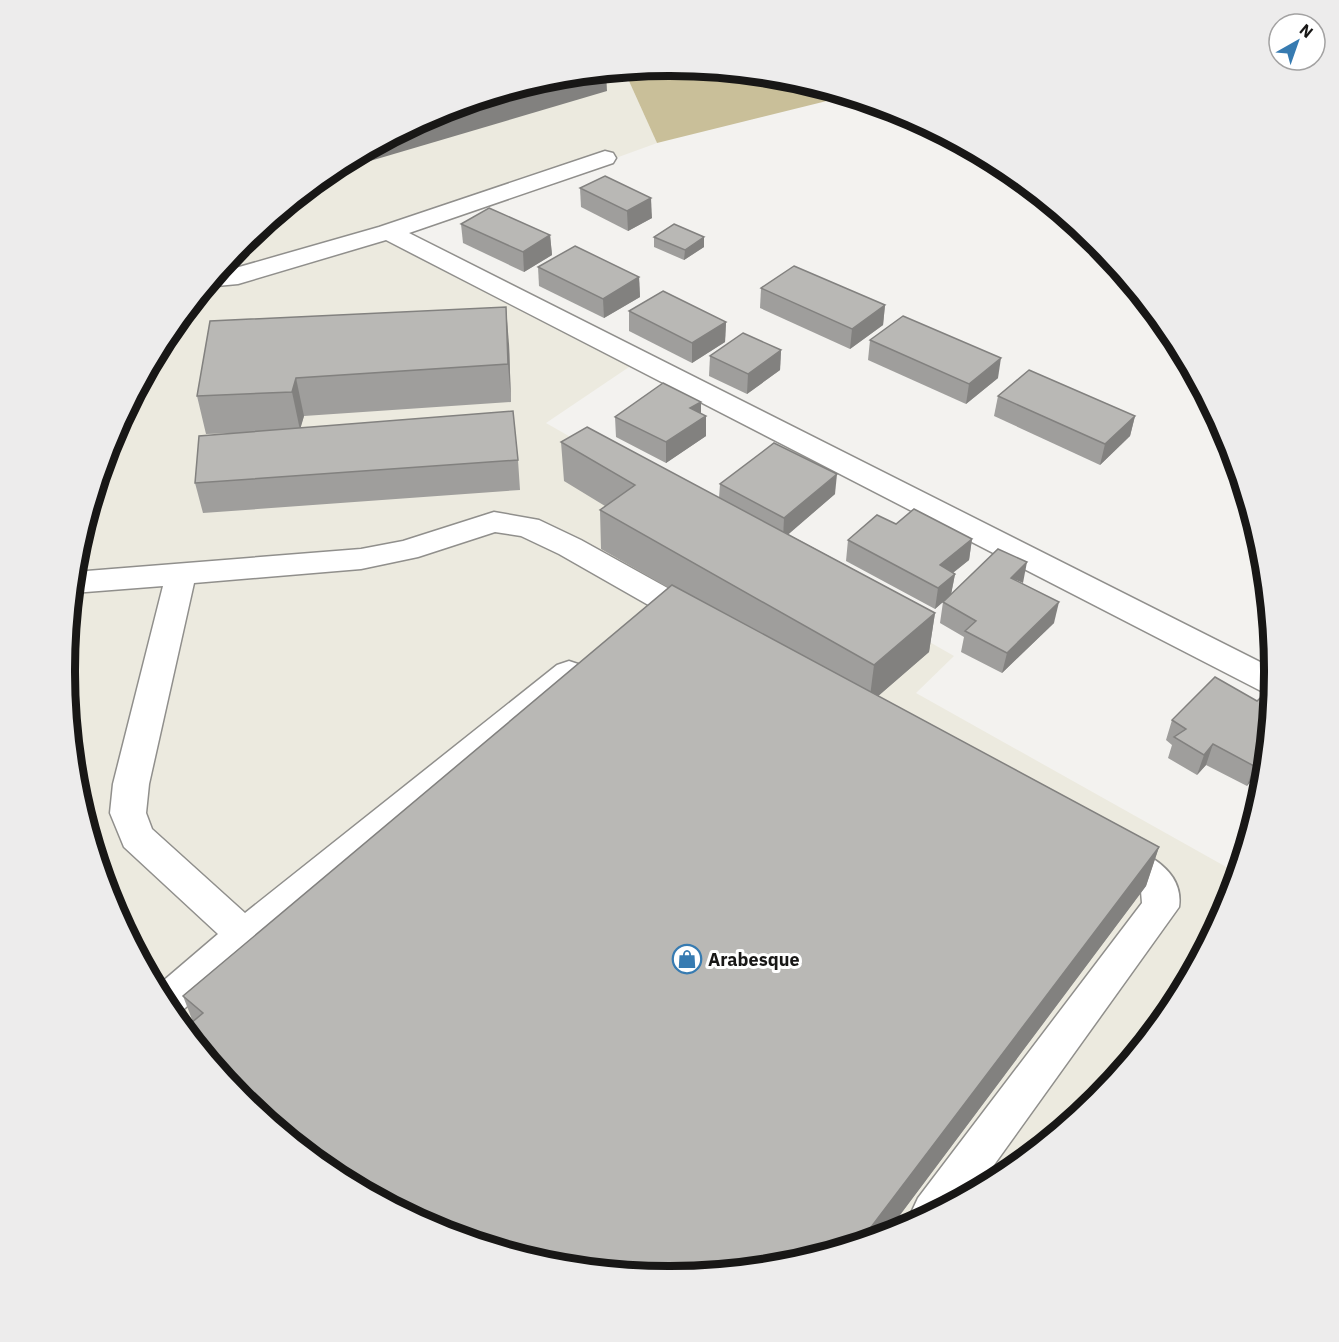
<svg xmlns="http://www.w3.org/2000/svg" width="1339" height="1342" viewBox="0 0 1339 1342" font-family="'IBM Plex Sans',sans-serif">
	<rect width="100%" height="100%" fill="#f3f2ef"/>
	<polygon fill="#eceadf" points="624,70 657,143 401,236 635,363 546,423 954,656 916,693 1237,873 1228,903 1172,1007 1097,1099 1005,1174 901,1230 787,1264 241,1099 166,1007 110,902 76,789 65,671 76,553 111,439 167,335 242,243 334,168 552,78"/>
	<polygon fill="#c9bf99" points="670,66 788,78 847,96 657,143 624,70"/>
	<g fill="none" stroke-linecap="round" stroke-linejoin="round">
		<g stroke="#908f8c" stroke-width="3">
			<g id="minor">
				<polygon points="605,151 613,153 616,158 613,163 409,233 1274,669 1272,695 1261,691 386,240 238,284 206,287 218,273 379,227"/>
				<polygon points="494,512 539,520 581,540 709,611 714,619 709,627 698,630 687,627 559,554 521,536 495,532 418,557 361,569 194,583 149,784 146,813 152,829 245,913 557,665 569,661 581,665 586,673 581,681 204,991 175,1017 156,987 218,934 124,847 110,813 113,784 163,586 73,593 74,572 361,549 403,541"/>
				<path d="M1110,840C1140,849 1185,868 1179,907L976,1190L915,1222L911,1213L918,1198L1142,903L1141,891C1126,877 1101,872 1092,854L1097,844Z"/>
			</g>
		</g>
		<use href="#minor" fill="#fff" fill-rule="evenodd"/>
	</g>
	<g fill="#9f9e9c">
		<polygon points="580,188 652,218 628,231 581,207"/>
		<polygon points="461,224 550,235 552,255 524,272 463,243"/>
		<polygon points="654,237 704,247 684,260 654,247"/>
		<polygon points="538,267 639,277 640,297 604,318 539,286"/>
		<polygon points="761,288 885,305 883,325 850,349 760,308"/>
		<polygon points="629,311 726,322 725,342 692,363 629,331"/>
		<polygon points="210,321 509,344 511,402 304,416 300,428 518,460 520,490 203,513 195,483 240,433 206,434 197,396"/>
		<polygon points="870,340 998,378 966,404 868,360"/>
		<polygon points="781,350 780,370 747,394 709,376 710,356"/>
		<polygon points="998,396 1135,416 1130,436 1100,465 994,416"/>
		<polygon points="701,402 701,413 706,436 666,463 616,437 615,417"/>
		<polygon points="561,442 719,498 720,484 835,494 788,534 935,613 929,652 878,696 1159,847 1146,886 885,1235 787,1264 193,1022 183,996 669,588 601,549 600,510 605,506 564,481"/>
		<polygon points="896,524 972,539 969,560 953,573 955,574 951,594 1022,584 1054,623 1002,673 961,652 964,637 940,623 943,602 945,600 935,609 846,561 848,540"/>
		<polygon points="1172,720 1265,764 1247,786 1206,765 1197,775 1168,758 1172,745 1166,740"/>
	</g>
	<g fill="#82817f">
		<polygon points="606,72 607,91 326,174 334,168 438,112 552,78"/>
		<polygon points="651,198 652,218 628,231 627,211"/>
		<polygon points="550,235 552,255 524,272 523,252"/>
		<polygon points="704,237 704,247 684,260 685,250"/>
		<polygon points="639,277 640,297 604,318 603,299"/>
		<polygon points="885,305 883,325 850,349 852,329"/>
		<polygon points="506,307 509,344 511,402 508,364"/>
		<polygon points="726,322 725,342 692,363 692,343"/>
		<polygon points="781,350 780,370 747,394 748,374"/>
		<polygon points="1001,358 998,378 966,404 969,384"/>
		<polygon points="296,378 304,416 300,430 292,392"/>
		<polygon points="701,402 701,420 706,416 706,436 666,463 666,442 690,408"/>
		<polygon points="1135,416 1130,436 1100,465 1105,444"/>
		<polygon points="837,474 835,494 783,539 784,518"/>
		<polygon points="972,539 969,560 936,586 940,565"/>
		<polygon points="1027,562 1023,583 1011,578"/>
		<polygon points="955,574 951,595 935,609 938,588"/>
		<polygon points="1059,602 1054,623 1002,673 1007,653"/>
		<polygon points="935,613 929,652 869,704 874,665"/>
		<polygon points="1213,744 1206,765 1197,775 1204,755"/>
		<polygon points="1267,751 1265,764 1247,786 1254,766"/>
		<polygon points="1159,847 1146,886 885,1235 859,1243"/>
	</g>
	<g fill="#b9b8b5" stroke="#82817f" stroke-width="1.5">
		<polygon points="605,176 651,198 627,211 580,188"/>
		<polygon points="489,208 550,235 523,252 461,224"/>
		<polygon points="674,224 704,237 685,250 654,237"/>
		<polygon points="575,246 639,277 603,299 538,267"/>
		<polygon points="794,266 885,305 852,329 761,288"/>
		<polygon points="663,291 726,322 692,343 629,311"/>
		<polygon points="506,307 508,364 296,378 292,392 197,396 210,321"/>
		<polygon points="903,316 1001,358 969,384 870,340"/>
		<polygon points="743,333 781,350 748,374 710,356"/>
		<polygon points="1029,370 1135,416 1105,444 998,396"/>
		<polygon points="663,383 701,402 690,408 706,416 666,442 615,417"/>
		<polygon points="513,411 518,460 195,483 199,436"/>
		<polygon points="587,427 935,613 874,665 600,510 635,485 561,442"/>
		<polygon points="774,443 837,474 784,518 720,484"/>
		<polygon points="914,509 972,539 940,565 955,574 938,588 848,540 877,515 896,524"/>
		<polygon points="998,549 1027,562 1011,578 1059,602 1007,653 965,631 976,621 943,602"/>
		<polygon points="672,585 1159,847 859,1243 787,1264 669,1276 551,1264 438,1230 333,1174 241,1099 184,1029 203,1013 183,996"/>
		<polygon points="1215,677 1257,701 1271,688 1273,689 1267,751 1254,766 1213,744 1204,755 1174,737 1186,729 1172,720"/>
	</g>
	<defs>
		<g id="shop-ring" transform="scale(1.5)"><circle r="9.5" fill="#fff" stroke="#377bb1" stroke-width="1.5"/><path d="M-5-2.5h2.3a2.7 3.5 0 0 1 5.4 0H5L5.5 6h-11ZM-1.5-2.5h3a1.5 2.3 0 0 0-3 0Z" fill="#377bb1"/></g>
	</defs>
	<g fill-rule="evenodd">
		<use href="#shop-ring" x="687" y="959"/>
	</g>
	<g text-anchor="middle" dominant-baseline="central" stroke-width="6" stroke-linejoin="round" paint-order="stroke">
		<g font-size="18" font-weight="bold" fill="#181716" stroke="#fff" text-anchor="start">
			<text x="708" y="959">Arabesque</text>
		</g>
	</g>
	<path d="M0 0H1339V1342H0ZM669 76H670A594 594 0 0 1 1264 670V672A594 594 0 0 1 670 1266H669A594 594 0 0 1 75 672V670A594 594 0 0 1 669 76Z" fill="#edecec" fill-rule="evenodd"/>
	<path fill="none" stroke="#181716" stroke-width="8" d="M669 76H670A594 594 0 0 1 1264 670V672A594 594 0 0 1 670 1266H669A594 594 0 0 1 75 672V670A594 594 0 0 1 669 76Z"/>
	<g transform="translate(1297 42) rotate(40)"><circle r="28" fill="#ffffff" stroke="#a3a2a2" stroke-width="1.5"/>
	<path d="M0-4.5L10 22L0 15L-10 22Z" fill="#377bb1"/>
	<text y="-9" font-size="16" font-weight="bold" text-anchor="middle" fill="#181716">N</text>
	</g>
</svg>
